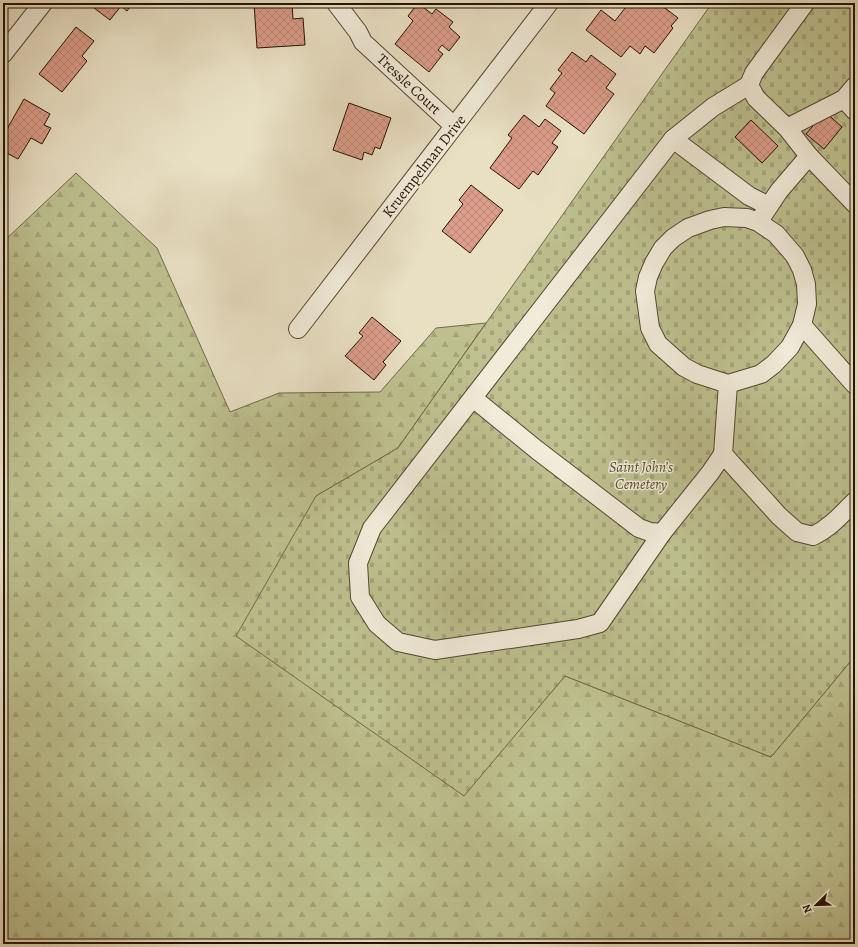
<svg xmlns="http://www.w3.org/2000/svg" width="858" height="947" viewBox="0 0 858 947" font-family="Alegreya,serif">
	<defs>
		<pattern id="forest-firs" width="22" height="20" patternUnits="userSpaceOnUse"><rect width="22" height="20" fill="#bec08f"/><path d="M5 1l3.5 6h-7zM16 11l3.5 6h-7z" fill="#a3a47a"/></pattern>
		<pattern id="cemetery-stones" width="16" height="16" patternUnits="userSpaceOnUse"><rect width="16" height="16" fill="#bec08f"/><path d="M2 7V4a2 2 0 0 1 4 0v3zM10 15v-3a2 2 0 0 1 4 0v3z" fill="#a3a47a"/></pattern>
		<pattern id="building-cross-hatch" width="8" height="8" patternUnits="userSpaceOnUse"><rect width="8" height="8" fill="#dc9d8a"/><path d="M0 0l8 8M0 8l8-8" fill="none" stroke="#bd8675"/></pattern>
	</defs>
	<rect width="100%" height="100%" fill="#e9e0c4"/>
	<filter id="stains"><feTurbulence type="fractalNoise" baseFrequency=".005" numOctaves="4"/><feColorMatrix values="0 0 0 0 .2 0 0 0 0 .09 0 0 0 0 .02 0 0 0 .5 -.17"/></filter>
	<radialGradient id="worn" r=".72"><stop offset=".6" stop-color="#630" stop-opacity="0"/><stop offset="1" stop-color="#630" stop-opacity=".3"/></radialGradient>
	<polygon fill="url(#forest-firs)" stroke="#716948" points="76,173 157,248 230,412 279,393 380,392 436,328 486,323 398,448 316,496 463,796 565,676 771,757 855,656 855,944 3,944 3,242"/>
	<polygon fill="url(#cemetery-stones)" stroke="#716948" points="712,3 855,3 855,656 771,757 565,676 464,796 236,636 316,496 398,448"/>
	<g fill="url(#building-cross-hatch)" stroke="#241200">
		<polygon points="98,3 133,3 127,11 121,6 110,20 94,8"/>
		<polygon points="254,3 292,3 293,19 303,18 305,45 257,48"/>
		<polygon points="418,3 432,14 436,9 453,22 449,27 460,37 449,51 442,45 438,50 443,54 429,72 395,44 413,21 408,16"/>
		<polygon points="629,3 662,3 661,5 678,18 671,26 673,28 654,53 645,46 640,54 630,46 621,57 586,30 601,10 615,21"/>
		<polygon points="76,27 94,41 82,56 87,61 62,92 39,74"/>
		<polygon points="572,52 586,62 591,55 616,74 606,88 614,94 584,134 546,106 555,93 550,89 562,73 558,70"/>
		<polygon points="24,99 50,114 44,125 51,128 42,144 31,138 18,159 3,151 3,136"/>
		<polygon points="349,103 391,118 380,149 375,147 372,155 364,152 362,160 333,150"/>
		<polygon points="825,112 842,127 824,149 806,134"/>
		<polygon points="524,115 539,127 545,119 561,131 552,143 558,147 538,175 533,171 519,189 490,168 512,138 508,135"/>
		<polygon points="751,120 778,146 762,163 735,137"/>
		<polygon points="471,185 503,210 470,253 442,231 463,204 459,200"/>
		<polygon points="372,317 401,341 383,362 386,365 374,380 345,356 363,336 359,333"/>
	</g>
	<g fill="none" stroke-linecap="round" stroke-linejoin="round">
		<g stroke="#554631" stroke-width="20">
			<g id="minor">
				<polyline points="336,3 358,32 363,42 454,126"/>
				<polyline points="805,3 754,73 749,85 756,98 787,128 809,156 855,204"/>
				<polyline points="3,54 43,3"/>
				<polyline points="844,99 855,111"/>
				<polyline points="787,128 844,99 855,86"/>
				<polyline points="673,139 749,196 769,206"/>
				<polyline points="763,215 779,191 809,156"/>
				<polygon points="724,217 747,218 758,222 776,234 795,256 802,270 806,284 807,304 802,325 790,347 774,364 761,374 728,384 697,374 684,367 658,344 650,328 645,291 648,277 654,263 663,248 673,238 688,228 710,220"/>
				<polyline points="802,325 855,385"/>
				<polyline points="298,329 549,3"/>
				<path d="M728,384L723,454L779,516L797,532L813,536C830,528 842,514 855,501"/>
				<polyline points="473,398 537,450 639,528 650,532 662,533 710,473 723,454"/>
				<polyline points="662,533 600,623 578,629 435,650 398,642 377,624 360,597 358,563 372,528 673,139 713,107 749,85"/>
			</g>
		</g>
		<use href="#minor" stroke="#f1ebd9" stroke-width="18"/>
	</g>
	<g text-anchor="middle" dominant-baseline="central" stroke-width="3" stroke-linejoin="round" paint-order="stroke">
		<g font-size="15" fill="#241200" stroke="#f1ebd9">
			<text transform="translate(409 84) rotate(43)">Tressle Court</text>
			<text transform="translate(424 166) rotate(-52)">Kruempelman Drive</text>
		</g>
		<g font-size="15" font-style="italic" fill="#5a4f32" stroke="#f1ebd9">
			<text x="641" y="467">Saint John’s<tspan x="641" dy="17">Cemetery</tspan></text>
		</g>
	</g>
	<rect width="858" height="947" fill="none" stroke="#e9e0c4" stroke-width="16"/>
	<rect x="4" y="4" width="850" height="939" fill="none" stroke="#241200" stroke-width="2"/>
	<rect x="8" y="8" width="842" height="931" fill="none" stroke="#241200"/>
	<g transform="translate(816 905) rotate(247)" stroke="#f1ebd9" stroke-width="3" paint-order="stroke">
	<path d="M0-3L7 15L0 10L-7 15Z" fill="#241200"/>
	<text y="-6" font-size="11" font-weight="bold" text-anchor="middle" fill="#241200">N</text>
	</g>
	<rect width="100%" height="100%" filter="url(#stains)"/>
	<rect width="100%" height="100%" fill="url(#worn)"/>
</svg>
